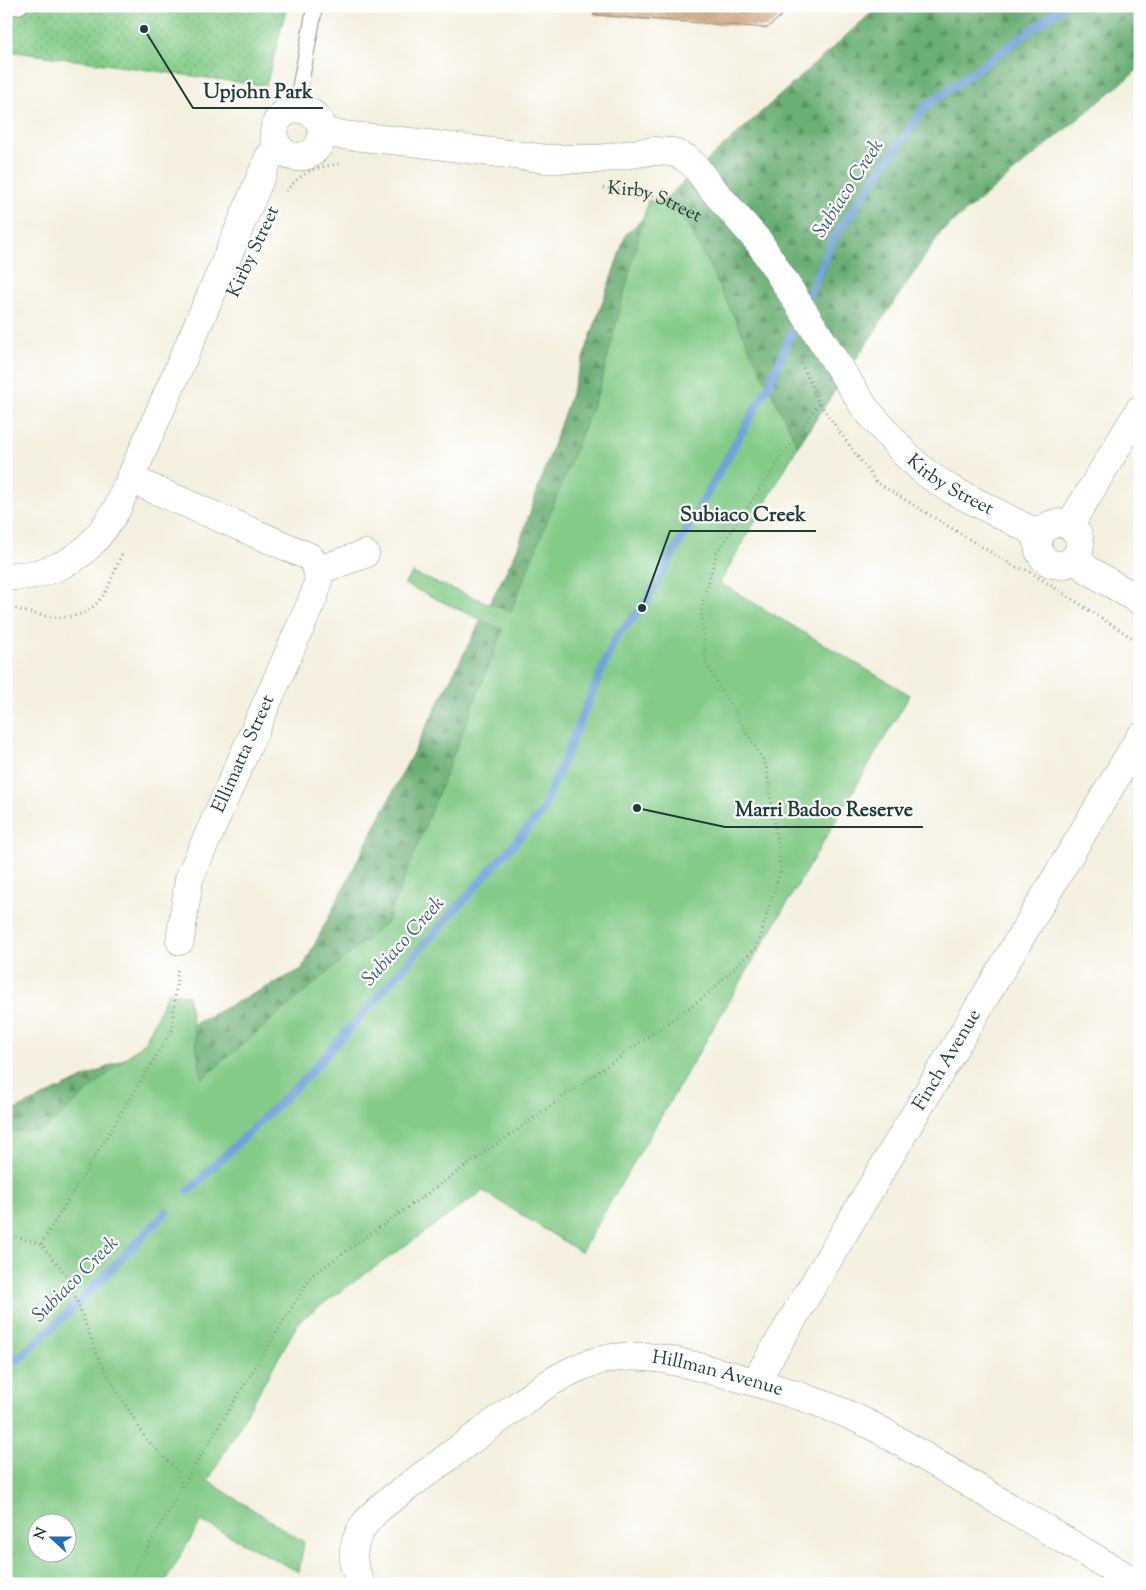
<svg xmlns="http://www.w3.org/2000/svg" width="1146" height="1590" viewBox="0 0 1146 1590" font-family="'Sorts Mill Goudy',serif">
	<defs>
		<pattern id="grass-dots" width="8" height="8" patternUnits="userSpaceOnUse" patternTransform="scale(1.25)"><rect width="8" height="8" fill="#83cb87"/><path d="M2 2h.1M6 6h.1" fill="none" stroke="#6ba66f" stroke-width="1.8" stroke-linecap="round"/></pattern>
		<pattern id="forest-firs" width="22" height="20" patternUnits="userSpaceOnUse" patternTransform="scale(1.25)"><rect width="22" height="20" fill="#6aaf74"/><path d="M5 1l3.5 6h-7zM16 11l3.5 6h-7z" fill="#579060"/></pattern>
		<pattern id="building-back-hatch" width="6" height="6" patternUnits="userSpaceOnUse" patternTransform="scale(1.25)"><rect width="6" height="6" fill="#d2a478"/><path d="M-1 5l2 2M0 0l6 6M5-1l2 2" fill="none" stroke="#aa8763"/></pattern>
	</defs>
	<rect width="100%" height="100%" fill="#fff"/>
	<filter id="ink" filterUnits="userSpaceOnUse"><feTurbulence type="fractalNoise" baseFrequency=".02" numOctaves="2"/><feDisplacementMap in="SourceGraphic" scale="10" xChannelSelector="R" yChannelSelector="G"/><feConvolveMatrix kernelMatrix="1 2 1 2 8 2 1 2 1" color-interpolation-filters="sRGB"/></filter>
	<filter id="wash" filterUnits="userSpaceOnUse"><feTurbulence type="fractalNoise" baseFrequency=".0096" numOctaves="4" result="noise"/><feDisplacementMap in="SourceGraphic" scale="20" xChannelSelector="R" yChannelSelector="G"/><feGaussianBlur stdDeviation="1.12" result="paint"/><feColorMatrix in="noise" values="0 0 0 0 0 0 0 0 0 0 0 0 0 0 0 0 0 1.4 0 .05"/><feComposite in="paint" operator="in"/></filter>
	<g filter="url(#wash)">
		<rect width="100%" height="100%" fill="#f4f0df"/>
		<polygon fill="url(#grass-dots)" stroke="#51845e" points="6,6 287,6 266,86 8,51 6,54"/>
		<polygon fill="url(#forest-firs)" stroke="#447654" points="879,6 1140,6 1140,68 941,232 690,608 392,1110 6,1475 6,1114 139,1052 302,969 517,550 626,234"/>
		<path fill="#83cb87" stroke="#51845e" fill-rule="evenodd" d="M648,200L677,210L693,234L798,446L720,583L910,695L581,1252L483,1191L300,1320L208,1481L304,1542L299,1572L201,1521L164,1584H6V1132L44,1130L146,1040L168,992L188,996L202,1079L387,922L503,630L404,584L412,573L511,612L600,387ZM38,1522H68V1552H38Z"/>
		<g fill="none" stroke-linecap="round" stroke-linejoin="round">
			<g stroke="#72a2dc" stroke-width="8">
				<polyline points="805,303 834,237 925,106 1064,6"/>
				<polyline points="189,1190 307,1076 541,813 616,636 642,608 769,384 799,315"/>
				<polyline points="6,1351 18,1359"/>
				<polyline points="6,1370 78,1303 166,1212"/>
			</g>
		</g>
		<g id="blocks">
			<polygon fill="url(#building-back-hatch)" points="594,6 793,6 767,28 594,15"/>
		</g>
	</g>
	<g filter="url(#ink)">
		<use href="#blocks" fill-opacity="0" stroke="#8a968a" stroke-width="1"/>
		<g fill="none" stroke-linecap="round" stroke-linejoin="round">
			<g stroke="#8a968a" stroke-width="17">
				<g id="service">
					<polyline points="14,7 20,6"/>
					<polyline points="296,108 315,6"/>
				</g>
			</g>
			<g stroke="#8a968a" stroke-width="29">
				<g id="minor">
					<circle cx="298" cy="133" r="24"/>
					<path id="s2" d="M323,133L420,143L547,159H598L652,151L672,152L686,158L695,166L709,185L759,242L865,408L906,455L926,473L950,489L1040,535"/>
					<path d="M130,479L310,557C321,574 320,577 314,596L189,879L180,941"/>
					<circle cx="1059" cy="544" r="21"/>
					<polyline points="1069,526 1140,409"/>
					<polyline points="1074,558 1087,569 1140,601"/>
					<polyline points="319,570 365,554"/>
					<path d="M6,576C36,578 71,566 91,544C101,534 109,521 117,509L226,260L269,157L278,146"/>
					<path id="s3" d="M755,1382L1140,737"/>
					<path id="s4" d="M361,1584C359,1578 355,1571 354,1565C350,1539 365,1520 383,1505L540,1389C562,1375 586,1361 613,1358C652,1352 689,1365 726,1374C779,1389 832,1404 880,1430L1138,1584"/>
				</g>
			</g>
			<g stroke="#8a968a" stroke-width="3" stroke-dasharray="1 4" stroke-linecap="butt">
				<path id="s1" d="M603,188L640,191L669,202L699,217"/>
				<path d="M286,191C302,172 315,167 339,164"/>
				<polyline points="801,363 819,403 876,482 1015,567 1027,570 1140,643"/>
				<path d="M6,606C39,615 77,630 102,597C110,587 117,564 123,551"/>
				<polyline points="6,1234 41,1244 68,1277 99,1360 146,1439 177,1470 182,1487 127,1584"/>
				<polyline points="41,1244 172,1030 178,966"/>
				<polyline points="182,1487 311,1276 704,997 757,947 781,869 766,765 706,664 701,608 717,552 819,403"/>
			</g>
			<use href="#service" stroke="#fff" stroke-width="15"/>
			<use href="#minor" stroke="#fff" stroke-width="28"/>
		</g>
	</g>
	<g text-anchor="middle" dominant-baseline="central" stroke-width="4.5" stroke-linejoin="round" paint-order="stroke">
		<g font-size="19" fill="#1f3d34" stroke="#fff">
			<text stroke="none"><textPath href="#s1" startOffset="54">Kirby Street</textPath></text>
			<text transform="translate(254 252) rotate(-65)">Kirby Street</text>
			<text stroke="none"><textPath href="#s2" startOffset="791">Kirby Street</textPath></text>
			<text transform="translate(244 754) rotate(-66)">Ellimatta Street</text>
			<text stroke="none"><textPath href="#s3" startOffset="375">Finch Avenue</textPath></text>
			<text stroke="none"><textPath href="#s4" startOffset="472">Hillman Avenue</textPath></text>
		</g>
		<g font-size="20" font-style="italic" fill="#3c606f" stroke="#fff">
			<text transform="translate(849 189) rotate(-57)">Subiaco Creek</text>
			<text transform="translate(404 942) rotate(-48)">Subiaco Creek</text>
			<text transform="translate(76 1280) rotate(-45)">Subiaco Creek</text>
		</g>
	</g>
	<path fill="none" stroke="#1f3d34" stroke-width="2" d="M144 29L193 108H323M642 608L670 531H816M637 808L725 827H923"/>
	<g fill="#1f3d34" stroke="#fff" stroke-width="2">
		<circle cx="144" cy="29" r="5"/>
		<circle cx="642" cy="608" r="5"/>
		<circle cx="637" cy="808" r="5"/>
	</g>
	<g font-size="20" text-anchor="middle" font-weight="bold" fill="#1f3d34" stroke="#fff" stroke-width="4.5" stroke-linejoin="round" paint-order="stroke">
		<text x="258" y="98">Upjohn Park</text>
		<text x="743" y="521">Subiaco Creek</text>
		<text x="824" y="816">Marri Badoo Reserve</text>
	</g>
	<rect width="1146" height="1590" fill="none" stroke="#fff" stroke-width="25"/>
	<g transform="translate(52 1538) rotate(291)"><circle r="24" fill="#ffffff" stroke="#a5b1ae"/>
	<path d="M0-4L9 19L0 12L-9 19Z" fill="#1f6fb2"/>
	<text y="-8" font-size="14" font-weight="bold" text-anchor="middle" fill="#1f3d34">N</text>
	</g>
</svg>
